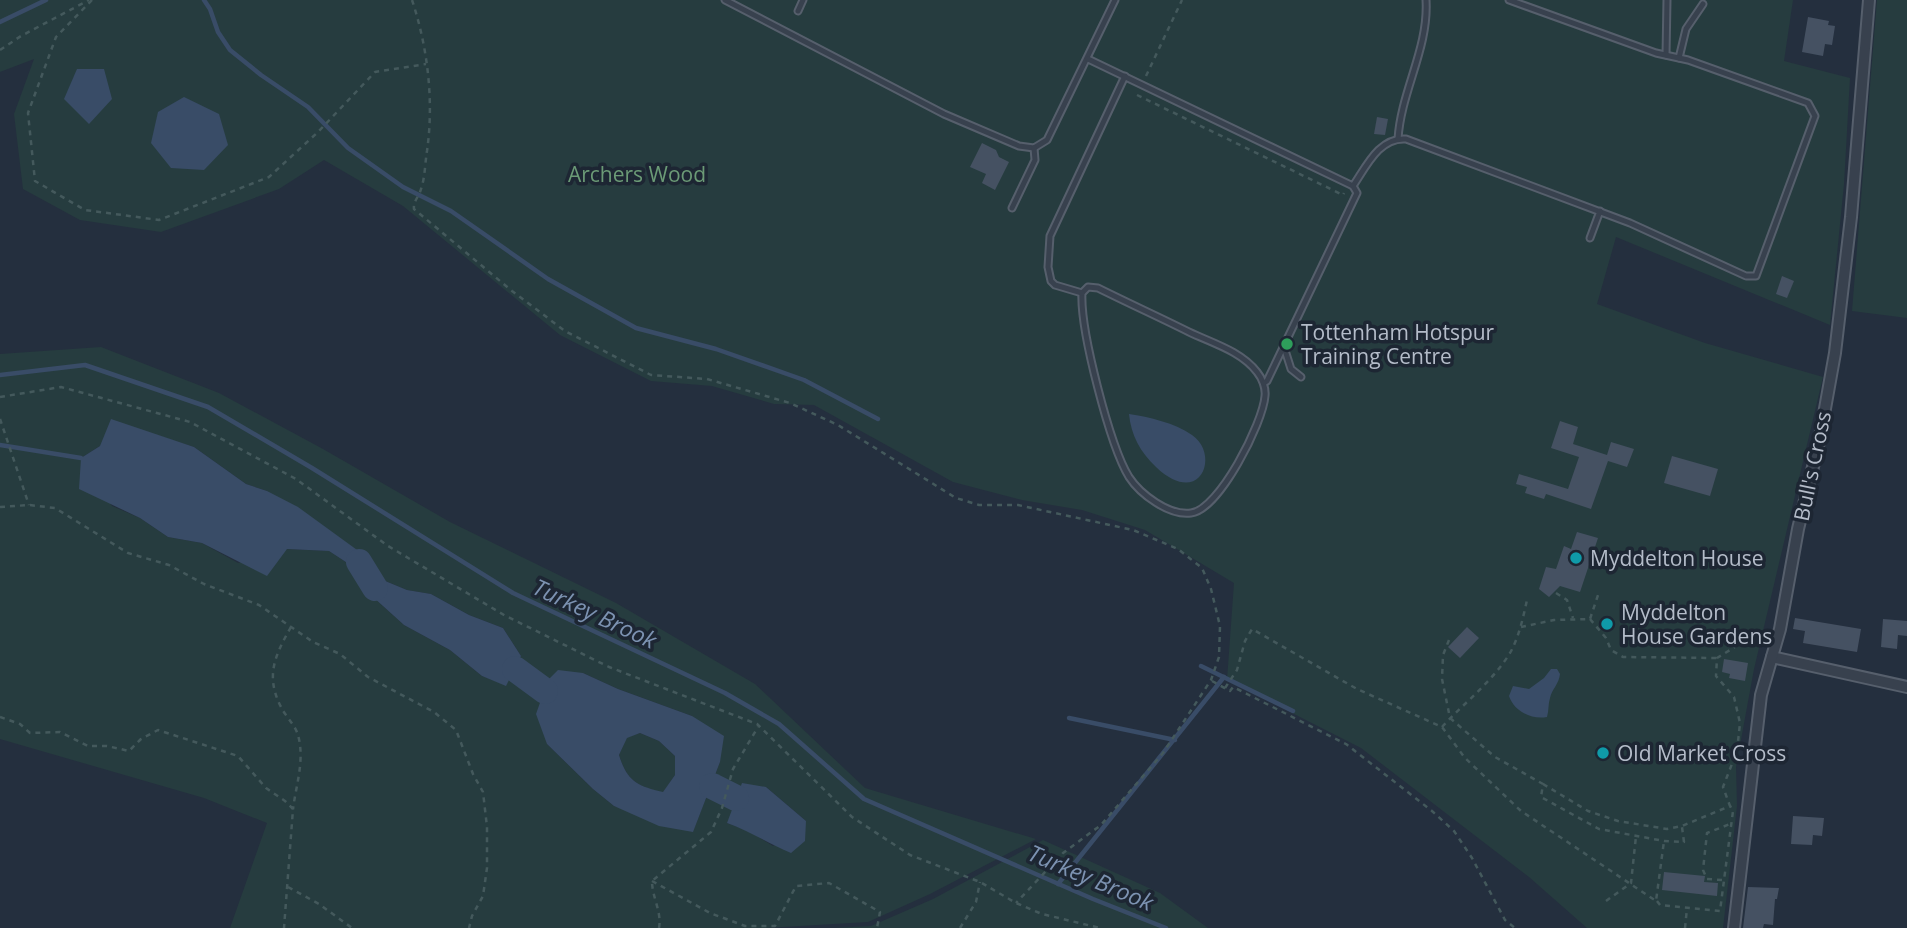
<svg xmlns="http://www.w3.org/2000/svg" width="1907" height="928" viewBox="0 0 1907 928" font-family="'Open Sans',sans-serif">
	<rect width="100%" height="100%" fill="#242f3e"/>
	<g fill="#263c3f" fill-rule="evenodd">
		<polygon points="0,0 1793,0 1784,61 1850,78 1844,184 1830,325 1616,237 1597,304 1705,343 1823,377 1754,669 1736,767 1737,806 1723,928 1587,928 1529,877 1361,748 1227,680 1234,583 1145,530 1082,510 1022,500 953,482 814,405 774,404 712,386 651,381 560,335 403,206 324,160 279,189 161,232 80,220 23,189 14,114 34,59 0,72"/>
		<polygon points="1877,0 1907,0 1907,318 1852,311"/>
		<path d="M101,347L219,393L323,449L450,522L616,603L755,684L865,788L1036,839L930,894L868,922L766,928H230L267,823L204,798L0,739V354ZM156,435L194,447L246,484L267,491L355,568L329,551L287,549L238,563L202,543L168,537L140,518L112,506L81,458L100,446ZM378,578L407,590L431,594L469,615L503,628L521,656L506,685L482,676L450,650L404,625L373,597ZM583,673L618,689L692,716L720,762L693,831L614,806L593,789L547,744ZM766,787L806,821L773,846L749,831L727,823Z"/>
		<path d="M640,733L659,741L675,756V775L663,793C637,786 627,781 619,755L627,737Z"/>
		<polygon points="1043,840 1160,893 1208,928 834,928 871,926 933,899"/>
	</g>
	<g fill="#394c67" fill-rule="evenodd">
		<polygon points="77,69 104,69 112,99 89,124 64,99"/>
		<polygon points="184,97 219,114 228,145 204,170 171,168 151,143 158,112"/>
		<path d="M1129,414C1149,417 1175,423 1192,435C1221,455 1200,509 1156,467C1140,452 1131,435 1129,414Z"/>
		<polygon points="111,419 194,447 246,484 267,491 298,507 364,555 355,568 329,551 287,549 267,576 202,543 168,537 140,518 79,489 81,458 100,446"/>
		<polygon points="378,578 407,590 431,594 469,615 503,628 521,656 506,686 482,676 450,650 404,625 373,597"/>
		<path d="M1551,669H1557L1560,674C1559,684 1552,689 1550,698C1548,704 1549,710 1547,717C1531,720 1514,711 1509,696L1513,686L1529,689L1544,678Z"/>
		<path d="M558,670L583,673L618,689L692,716L724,736L720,762L693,832L659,826L614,806L593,789L547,744L536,714L548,680ZM640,733L659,741L675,756V775L663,792C637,786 627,781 619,755L627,738Z"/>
		<path d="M742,783L766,787L806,821L805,841L791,853C769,844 750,831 727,823Z"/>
	</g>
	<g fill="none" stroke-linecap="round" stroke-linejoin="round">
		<g stroke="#394c67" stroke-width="4.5">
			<polyline points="204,0 210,9 218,32 230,50 261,75 308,107 348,148 403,187 451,211 548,279 636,328 716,349 804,380 878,419"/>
			<polyline points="0,22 46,0"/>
			<polyline points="0,375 85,365 208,407 312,468 513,593 725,693 779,724 864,799 1093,899 1166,928"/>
			<polyline points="0,445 81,458"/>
			<polyline points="1201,666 1293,711"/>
			<polyline points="1069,718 1175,740"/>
			<polyline points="1058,884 1224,677"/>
		</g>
		<g stroke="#394c67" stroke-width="26">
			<polyline points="359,562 375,588"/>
			<polyline points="515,669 545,691"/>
			<polyline points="712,786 736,798"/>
		</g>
	</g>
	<g fill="#455162">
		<polygon points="1808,17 1829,21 1828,25 1835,26 1832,45 1825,44 1823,56 1802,52"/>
		<polygon points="1377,117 1388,119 1385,135 1374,134"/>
		<polygon points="982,143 996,150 999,157 1009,162 995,190 982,183 986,174 970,167"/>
		<polygon points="1782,276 1794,281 1787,298 1776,294"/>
		<polygon points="1560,421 1578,427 1573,444 1607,455 1611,442 1634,449 1627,467 1608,461 1591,509 1546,494 1544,499 1525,493 1527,487 1516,484 1519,474 1568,489 1579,457 1551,448"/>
		<polygon points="1672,456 1718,469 1710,496 1664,483"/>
		<polygon points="1577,532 1598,538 1580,592 1560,586 1549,597 1539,589 1546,567 1556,569 1564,546 1571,549"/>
		<polygon points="1795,618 1861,629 1857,652 1803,643 1805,631 1793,629"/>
		<polygon points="1883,619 1907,621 1907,636 1898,635 1897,649 1881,647"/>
		<polygon points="1467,627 1479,638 1460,658 1448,647"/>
		<polygon points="1724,659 1748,663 1745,681 1729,678 1730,674 1722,672"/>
		<polygon points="1793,816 1824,818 1822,836 1813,835 1812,845 1791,844"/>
		<polygon points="1664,872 1705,876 1704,882 1718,883 1717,896 1662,890"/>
		<polygon points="1748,887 1779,888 1777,899 1775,899 1773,925 1764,924 1763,928 1743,928"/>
	</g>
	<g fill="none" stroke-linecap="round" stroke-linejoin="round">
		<g stroke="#565f6c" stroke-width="9">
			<g id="service">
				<polyline points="725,0 944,114 1019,146 1034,148 1047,140 1115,0"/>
				<polyline points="798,11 803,0"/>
				<polyline points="1666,55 1667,0"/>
				<polyline points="1679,58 1686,29 1703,4"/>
				<path d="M1088,59L1353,186C1366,167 1379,137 1406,139L1630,223L1746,276H1756L1815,116L1808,103L1688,60L1656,53L1509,0"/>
				<path d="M1398,139C1401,91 1429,48 1426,0"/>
				<polyline points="1012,208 1035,160 1034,148"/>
				<polyline points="1590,238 1600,211"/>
				<path d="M1088,287L1098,288C1128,303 1159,317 1189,332C1212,343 1241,351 1257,372C1262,378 1266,388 1265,396C1263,423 1219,510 1191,513C1169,516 1140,494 1129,477C1110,446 1080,330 1082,293Z"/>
				<polyline points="1082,293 1055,285 1051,281 1048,267 1050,236 1125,76"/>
				<polyline points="1284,347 1291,369 1301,377"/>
				<polyline points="1264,383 1267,381 1357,193 1353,186"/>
			</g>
		</g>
		<g stroke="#565f6c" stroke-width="14">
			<g id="minor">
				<polyline points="1772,657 1907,687"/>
				<polyline points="1734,928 1761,695 1780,629 1798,529 1819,442 1835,353 1851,217 1869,0"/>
			</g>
		</g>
		<g stroke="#44595c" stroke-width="2.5" stroke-dasharray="5 5" stroke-linecap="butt">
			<polyline points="92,0 56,37 28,113 35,181 85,210 159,220 269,177 318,132 375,72 426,64"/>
			<path d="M412,0C428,48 434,102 427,151C425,163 425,178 421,189C419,197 413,201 414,209L512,291L565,331L651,375L707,379L790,403L838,425L956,498L979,505H1018L1133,530L1178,549L1202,568L1211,589L1220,626L1219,657L1211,680L1163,753L1101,825L1063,853L1016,903"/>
			<polyline points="0,50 21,36 89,0"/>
			<polyline points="1146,76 1182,0"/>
			<polyline points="1137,95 1343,195 1344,193"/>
			<polyline points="0,397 61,387 190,422 296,479 388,546 504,615 609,667 757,724 852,817 910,855 980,882 1016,903 1042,914 1100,928"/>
			<polyline points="0,419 29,505"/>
			<polyline points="0,507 29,505 55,508 128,553 169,565 204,584 259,605 313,642 340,654 368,677 434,712 456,730 473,774 483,792 487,827 487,868 483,896 472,916 469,928"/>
			<polyline points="1556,593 1567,600 1573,618"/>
			<polyline points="1590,619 1606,638 1611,650 1623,657 1717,658"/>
			<path d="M291,627C275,655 265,676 281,707C286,717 295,725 298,735C305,760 296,785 293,809"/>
			<polyline points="1521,627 1554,620 1590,619 1598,595"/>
			<polyline points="1449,640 1443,655 1442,679 1450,718 1495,757 1543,784 1541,797 1599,829 1664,841 1684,842 1682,827"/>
			<polyline points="1212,681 1230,691 1233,687 1346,744 1432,811 1454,831 1472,858 1505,920 1515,928"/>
			<polyline points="1225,688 1237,670 1245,641 1252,629 1357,689 1442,727 1465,758 1521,811 1656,901 1664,841"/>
			<polyline points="0,717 20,724 30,733 60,732 88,746 107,746 129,751 141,739 158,730 238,756 266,788 285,801 293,809 284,928"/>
			<path d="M1442,727C1465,702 1492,682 1510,653C1519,637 1523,618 1527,600"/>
			<polyline points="1543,784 1588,811 1618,821 1667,829 1682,826 1730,806 1723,787 1737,751 1740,723 1734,697 1716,676 1717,658 1735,647"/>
			<polyline points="1722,880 1707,879 1703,870 1707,833 1730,824"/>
			<polyline points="652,881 710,913 745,926 775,926 796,886 829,883 880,912 877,928"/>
			<polyline points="288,887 319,904 352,928"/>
			<polyline points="1606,901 1631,883 1636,836"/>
			<polyline points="1657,901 1660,905 1720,911 1733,811 1730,806"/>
			<path d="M659,928C662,912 652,897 652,881L711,832L722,808L733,769L758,727"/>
			<polyline points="960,928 976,902 980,882"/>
			<polyline points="1685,928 1687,908"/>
		</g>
		<use href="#service" stroke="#38414e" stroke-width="5"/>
		<use href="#minor" stroke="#38414e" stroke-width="10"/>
	</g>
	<circle fill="#2e9e5b" stroke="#1d2633" stroke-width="2.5" cx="1287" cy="344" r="7"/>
	<g fill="#0f9aa8" stroke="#1d2633" stroke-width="2.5">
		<circle cx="1576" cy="558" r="7"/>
		<circle cx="1607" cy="624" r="7"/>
		<circle cx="1603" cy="753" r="7"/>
	</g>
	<g text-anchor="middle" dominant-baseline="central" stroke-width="7" stroke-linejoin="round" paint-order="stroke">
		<g font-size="21" fill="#6b9a76" stroke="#1d2633">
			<text x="637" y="174">Archers Wood</text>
		</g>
		<g font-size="21" fill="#b4bcc9" stroke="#1d2633" text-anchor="start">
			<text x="1301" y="332">Tottenham Hotspur<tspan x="1301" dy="24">Training Centre</tspan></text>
			<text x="1590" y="558">Myddelton House</text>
			<text x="1621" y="612">Myddelton<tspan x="1621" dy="24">House Gardens</tspan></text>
			<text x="1617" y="753">Old Market Cross</text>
		</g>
		<g font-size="21" fill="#b4bcc9" stroke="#1d2633">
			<text transform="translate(1812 466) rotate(-78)">Bull's Cross</text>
		</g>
		<g font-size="23" font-style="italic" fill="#7c92b1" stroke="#1d2633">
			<text transform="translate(595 613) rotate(25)">Turkey Brook</text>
			<text transform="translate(1091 877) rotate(23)">Turkey Brook</text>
		</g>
	</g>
</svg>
